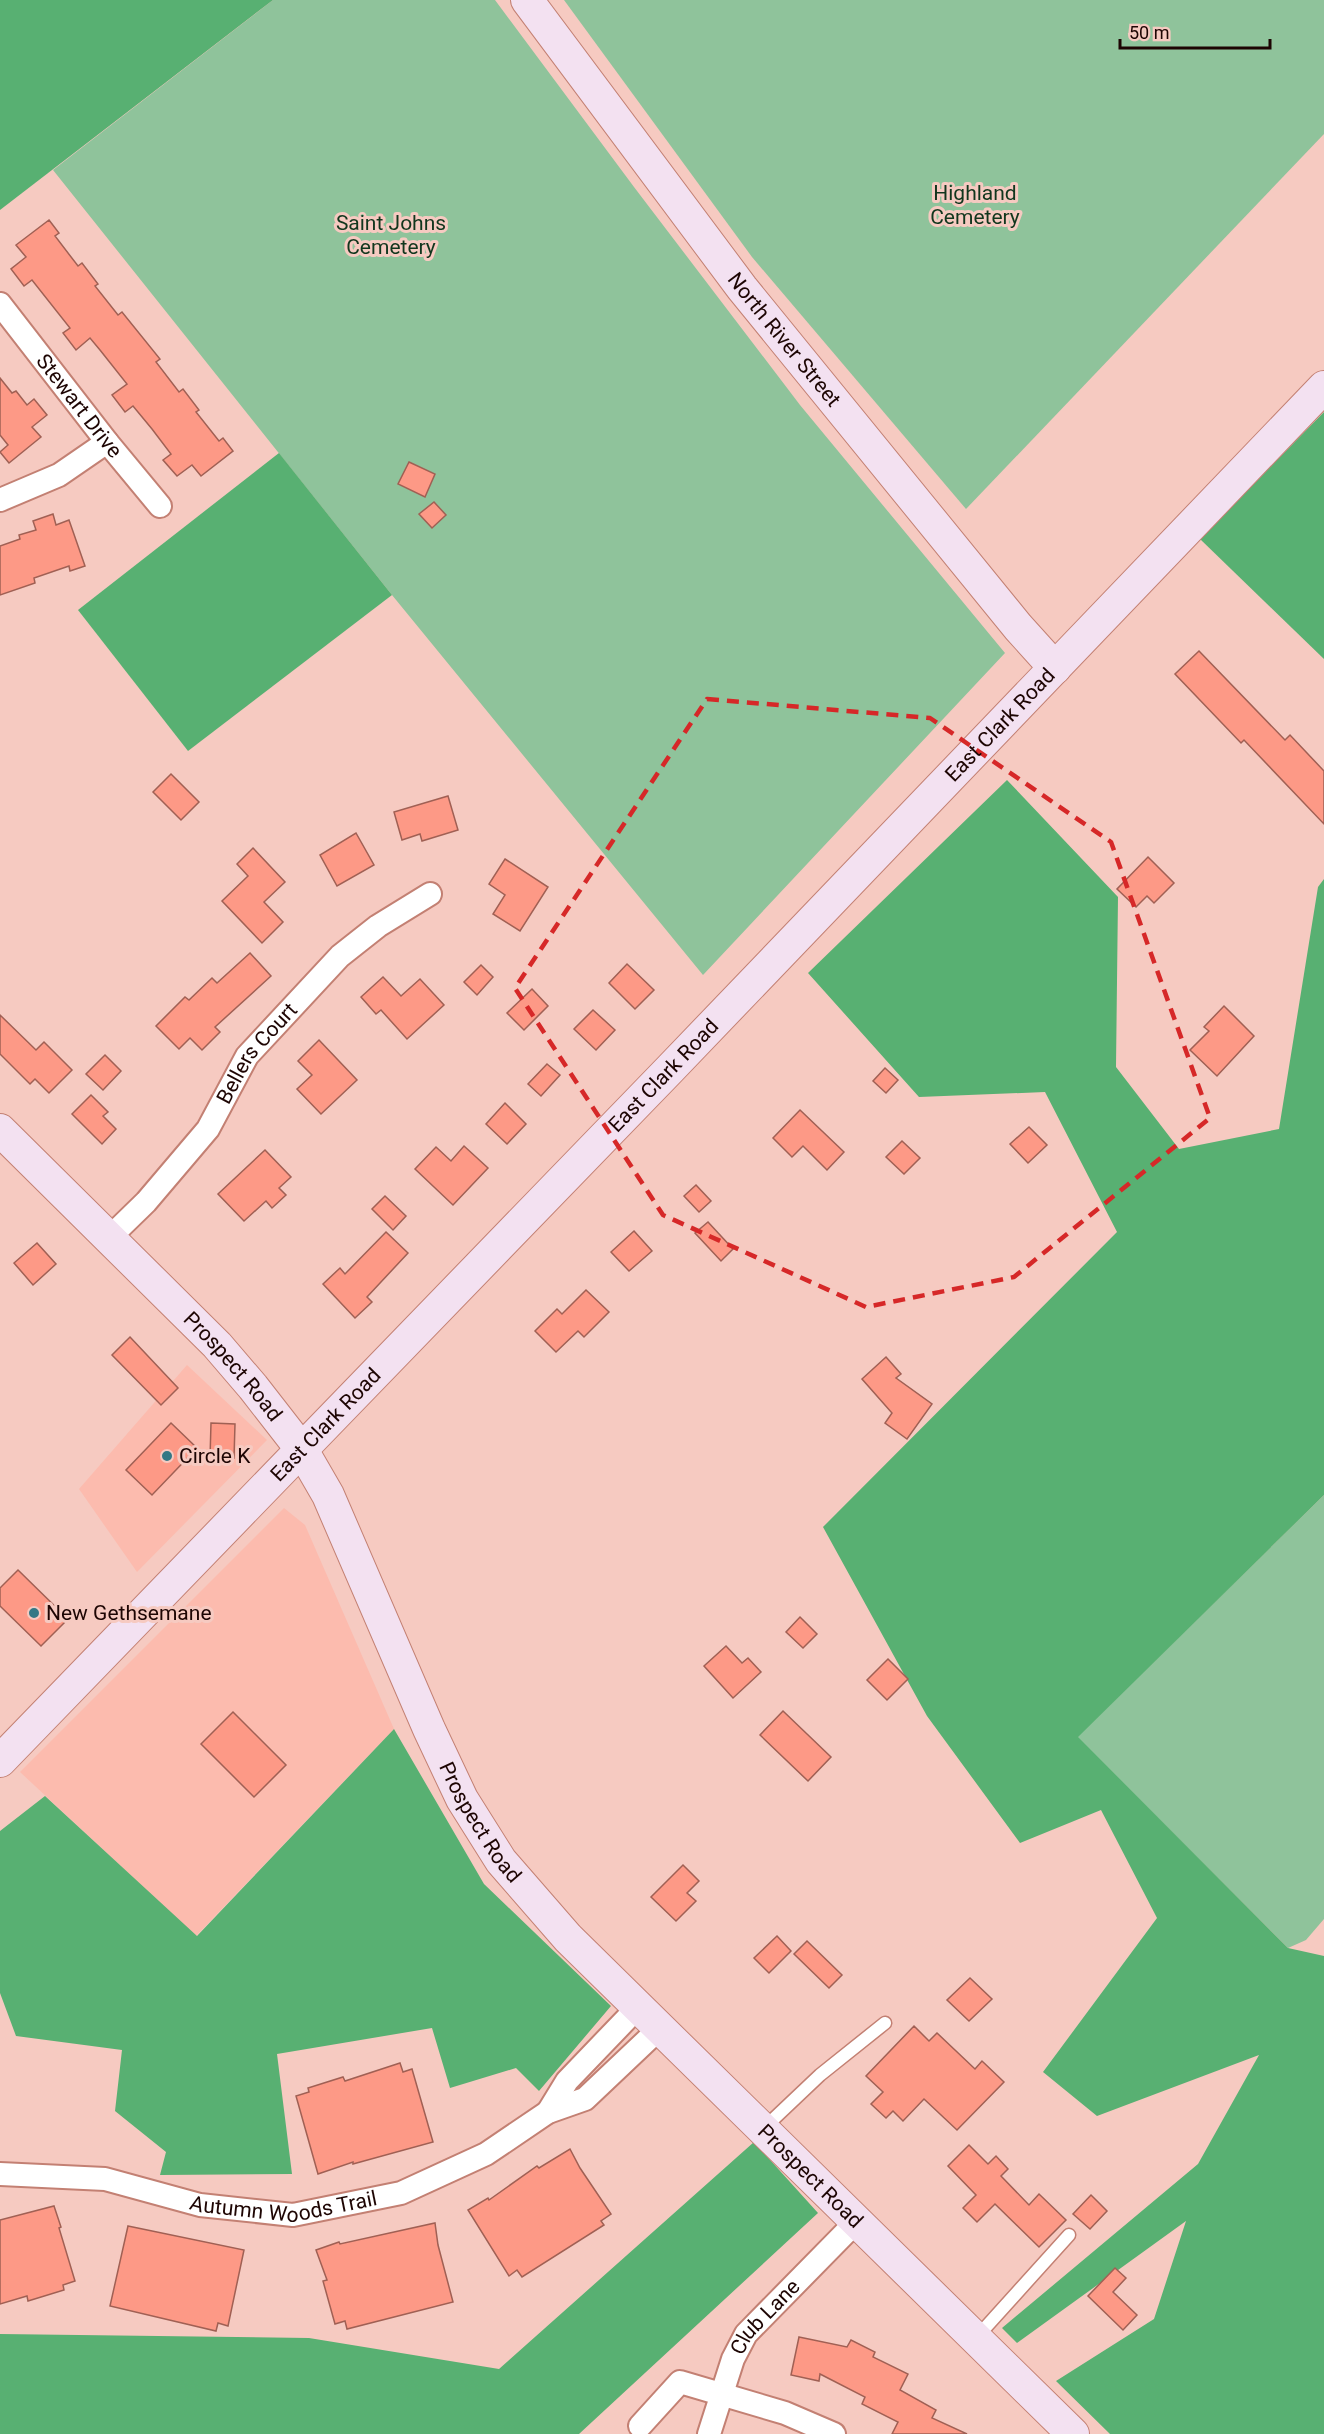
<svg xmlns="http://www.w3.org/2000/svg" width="1324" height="2434" viewBox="0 0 1324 2434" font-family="Roboto,sans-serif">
	<rect width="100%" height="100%" fill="#f6cac1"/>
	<g fill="#fcbbae">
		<polygon points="187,1365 267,1440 137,1572 79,1489"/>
		<polygon points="284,1508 305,1525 394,1729 196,1936 20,1772"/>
	</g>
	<g fill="#8fc39b">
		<polygon points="273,0 495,0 634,187 800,405 1005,653 703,975 392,595 53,170"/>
		<polygon points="564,0 1324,0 1324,134 966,509 752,257"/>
		<polygon points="1324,1495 1324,1919 1306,1940 1288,1948 1077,1737"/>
	</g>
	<g fill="#58b072">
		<polygon points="0,0 273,0 0,210"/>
		<polygon points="1324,412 1324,659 1200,539"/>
		<polygon points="279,453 392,595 188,751 78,610"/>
		<polygon points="1007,780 1118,897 1116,1067 1179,1149 1279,1129 1318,887 1324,879 1324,1495 1078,1737 1288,1948 1324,1956 1324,2434 1110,2434 1056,2381 1154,2319 1186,2221 1017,2343 1002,2328 1198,2164 1259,2055 1097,2116 1043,2072 1157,1918 1101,1810 1020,1843 927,1716 823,1527 1117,1232 1045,1092 919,1097 808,973"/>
		<polygon points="394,1729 484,1884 611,2006 539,2091 516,2068 450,2088 432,2028 277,2054 292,2174 160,2175 166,2152 115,2111 122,2050 16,2036 0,1993 0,1831 45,1796 197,1936"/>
		<polygon points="754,2142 818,2213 579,2434 0,2434 0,2334 309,2338 499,2369"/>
	</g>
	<g fill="#fd9986" stroke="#a06054" stroke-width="1.5">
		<polygon points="49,220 59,233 55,236 78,266 82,263 98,284 95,286 118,315 122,312 160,359 156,362 179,392 183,389 199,410 196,412 219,441 223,438 233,451 201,476 192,465 177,476 163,460 171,454 152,429 133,406 125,412 112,395 127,384 100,350 90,338 76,350 63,333 70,328 32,280 24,286 11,269 26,257 16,245"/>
		<polygon points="0,378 12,393 16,391 27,405 34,399 47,415 32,427 41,437 9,463 0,452 8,445 0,435"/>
		<polygon points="409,462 435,474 425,497 398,484"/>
		<polygon points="434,502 446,515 432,528 419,514"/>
		<polygon points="53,514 56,525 69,520 85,566 70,571 69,566 34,578 35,583 0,595 0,546 20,539 19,535 36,530 33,521"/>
		<polygon points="1199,651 1285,740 1290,735 1324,771 1324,824 1244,740 1241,743 1175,674"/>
		<polygon points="171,774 199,802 181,820 153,792"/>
		<polygon points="448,796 458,830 422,841 420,834 402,840 394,812"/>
		<polygon points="356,833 374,865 337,886 320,855"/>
		<polygon points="253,848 285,882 264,902 283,922 262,943 222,901 248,876 237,864"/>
		<polygon points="1148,857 1174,883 1154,903 1147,896 1136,907 1117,889"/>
		<polygon points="505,859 548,887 520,931 493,914 505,895 489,884"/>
		<polygon points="250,953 271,976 215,1027 220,1032 202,1050 190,1038 179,1049 156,1026 185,997 189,1000 212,978 217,983"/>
		<polygon points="627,964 654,990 635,1009 609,983"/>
		<polygon points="481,965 493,977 477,995 464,982"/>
		<polygon points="383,977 401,996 420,979 444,1005 407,1039 381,1010 376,1014 361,997"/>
		<polygon points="532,989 548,1006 524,1030 507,1013"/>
		<polygon points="1224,1006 1254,1036 1217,1076 1190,1050 1209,1031 1204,1027"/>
		<polygon points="593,1010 615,1030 596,1050 574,1029"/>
		<polygon points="0,1015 36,1050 44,1042 72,1070 49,1093 35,1079 30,1084 0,1054"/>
		<polygon points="319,1040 357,1080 321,1114 297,1089 312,1075 298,1061"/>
		<polygon points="105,1055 121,1071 103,1090 86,1074"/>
		<polygon points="547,1064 560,1075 541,1096 528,1084"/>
		<polygon points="885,1068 898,1080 886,1093 873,1081"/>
		<polygon points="91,1095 108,1112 103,1116 116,1129 102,1144 72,1114"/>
		<polygon points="505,1103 526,1124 507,1144 486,1124"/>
		<polygon points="800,1110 844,1152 827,1170 803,1146 792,1157 773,1138"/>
		<polygon points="1029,1127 1047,1145 1028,1163 1010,1144"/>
		<polygon points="902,1141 920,1158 904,1174 886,1157"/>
		<polygon points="464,1146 488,1168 453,1205 415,1169 436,1147 451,1161"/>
		<polygon points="265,1150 291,1177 279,1188 286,1195 272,1208 266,1201 244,1221 218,1194"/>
		<polygon points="696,1185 711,1201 699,1212 684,1196"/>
		<polygon points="385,1196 406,1216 393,1230 372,1209"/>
		<polygon points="708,1222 733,1249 721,1261 695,1233"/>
		<polygon points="634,1231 652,1251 629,1271 611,1252"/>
		<polygon points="386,1232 408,1253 367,1297 372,1302 355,1318 323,1284 340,1268 345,1274"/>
		<polygon points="37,1243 56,1264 33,1285 14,1263"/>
		<polygon points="586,1290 609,1312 584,1337 578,1331 556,1352 535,1331 557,1309 562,1314"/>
		<polygon points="130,1337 178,1388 161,1405 112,1355"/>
		<polygon points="886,1357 901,1374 896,1378 932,1404 907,1439 885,1423 892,1413 862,1379"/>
		<polygon points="171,1423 197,1448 152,1495 126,1470"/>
		<polygon points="211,1423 235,1424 234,1458 210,1458"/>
		<polygon points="18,1570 68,1619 41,1646 0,1606 0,1588"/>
		<polygon points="800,1617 817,1634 803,1648 786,1632"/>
		<polygon points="726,1646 742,1663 748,1658 761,1672 733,1698 704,1666"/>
		<polygon points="888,1659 908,1679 887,1700 867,1680"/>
		<polygon points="783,1711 831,1757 808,1781 760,1735"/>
		<polygon points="233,1712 286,1765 254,1797 201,1744"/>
		<polygon points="683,1865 699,1881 687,1893 696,1901 676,1921 651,1897"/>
		<polygon points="777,1936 791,1951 769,1973 754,1958"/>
		<polygon points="807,1941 842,1975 829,1988 794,1954"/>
		<polygon points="970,1978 992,1999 969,2021 947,2000"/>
		<polygon points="914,2026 929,2041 937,2033 975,2069 982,2061 1004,2082 957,2130 924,2099 903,2121 893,2111 886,2118 871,2104 883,2092 866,2076"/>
		<polygon points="400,2063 403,2072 412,2069 433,2142 353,2164 353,2162 318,2174 296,2096 309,2092 308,2088 343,2077 345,2081"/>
		<polygon points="969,2145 988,2164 996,2156 1008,2169 1001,2176 1029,2205 1039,2194 1066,2220 1039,2247 995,2204 977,2222 963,2208 976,2195 948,2166"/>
		<polygon points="570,2149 580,2168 611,2214 601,2221 604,2225 522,2277 517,2270 509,2276 468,2210 488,2198 489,2200 537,2166 539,2168"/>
		<polygon points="1091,2195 1107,2211 1090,2229 1073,2214"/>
		<polygon points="54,2206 61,2227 59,2228 75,2281 63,2285 64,2290 28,2301 27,2296 0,2304 0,2220"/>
		<polygon points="435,2223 438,2245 453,2302 347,2329 345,2321 335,2324 323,2281 327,2280 316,2250 339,2242 340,2244"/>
		<polygon points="128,2226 244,2250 228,2326 218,2323 216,2331 110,2306"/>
		<polygon points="1115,2268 1126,2278 1113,2292 1137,2315 1123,2330 1088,2296"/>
		<polygon points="799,2337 847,2347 851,2340 875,2352 873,2357 908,2374 900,2390 936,2410 932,2418 967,2434 892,2434 898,2422 862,2404 865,2397 820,2374 819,2381 791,2375"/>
	</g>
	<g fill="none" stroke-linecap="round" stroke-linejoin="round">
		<g stroke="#c38073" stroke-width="15">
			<g id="lane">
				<polyline points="763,2129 820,2075 885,2023"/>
				<polyline points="976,2338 1069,2235"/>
			</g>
		</g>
		<g stroke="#c38073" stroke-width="26">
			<g id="street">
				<path id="s1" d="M0,304L107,442L160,506"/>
				<polyline points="0,500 59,475 107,442"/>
				<path id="s2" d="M109,1238L146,1202L208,1129L247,1056L340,956L378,926L430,894"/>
				<polyline points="548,2112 567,2081 638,2007"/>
				<path id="s3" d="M0,2174L105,2179L200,2205L293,2215L401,2193L486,2154L548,2112L585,2099L660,2028"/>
				<polyline points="640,2426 680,2382 785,2413 834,2434"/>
				<path id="s4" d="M709,2434L733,2359L746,2334L856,2222"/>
			</g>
		</g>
		<g stroke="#c38073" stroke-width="34">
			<g id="secondary">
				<path id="s5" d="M527,0L742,288L1018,627L1055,668"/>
				<path id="s6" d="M0,1130L217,1345L253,1387L302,1450L328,1495L429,1729L462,1799L501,1861L568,1938L1073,2434"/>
				<path id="s7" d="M0,1761L671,1068L1324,387"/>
			</g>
		</g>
		<use href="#lane" stroke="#fff" stroke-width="12"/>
		<use href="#street" stroke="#fff" stroke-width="22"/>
		<use href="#secondary" stroke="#f3e1f1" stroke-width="32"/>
	</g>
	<path fill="none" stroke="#d62828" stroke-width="4.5" stroke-dasharray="12 8" stroke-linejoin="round" d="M707,699L930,718L1111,842L1210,1118L1014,1277L866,1307L663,1215L515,988Z"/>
	<g fill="#337885" stroke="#f6cac1" stroke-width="2">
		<circle cx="167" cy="1456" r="6"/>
		<circle cx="34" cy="1613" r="6"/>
	</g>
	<g text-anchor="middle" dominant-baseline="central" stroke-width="6" stroke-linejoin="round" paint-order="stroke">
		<g font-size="21" fill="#11361d" stroke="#f6cac1">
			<text x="975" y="193">Highland<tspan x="975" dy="24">Cemetery</tspan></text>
			<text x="391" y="223">Saint Johns<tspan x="391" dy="24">Cemetery</tspan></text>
		</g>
		<g font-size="21" fill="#1d0503" stroke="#f6cac1">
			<text stroke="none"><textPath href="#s5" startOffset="426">North River Street</textPath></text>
			<text stroke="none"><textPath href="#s1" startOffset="129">Stewart Drive</textPath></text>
			<text stroke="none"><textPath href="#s7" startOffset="1440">East Clark Road</textPath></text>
			<text stroke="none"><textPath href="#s2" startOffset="238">Bellers Court</textPath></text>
			<text stroke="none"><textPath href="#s7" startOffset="954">East Clark Road</textPath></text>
			<text stroke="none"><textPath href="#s6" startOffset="332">Prospect Road</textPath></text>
			<text stroke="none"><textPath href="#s7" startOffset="468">East Clark Road</textPath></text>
			<text stroke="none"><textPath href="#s6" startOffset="854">Prospect Road</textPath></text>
			<text stroke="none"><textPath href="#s6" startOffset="1340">Prospect Road</textPath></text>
			<text stroke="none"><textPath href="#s3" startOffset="288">Autumn Woods Trail</textPath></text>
			<text stroke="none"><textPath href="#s4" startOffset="132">Club Lane</textPath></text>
		</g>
		<g font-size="21" fill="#1d0503" stroke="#f6cac1" text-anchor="start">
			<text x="179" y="1456">Circle K</text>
			<text x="46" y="1613">New Gethsemane</text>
		</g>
	</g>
	<path d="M1120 39v9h150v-9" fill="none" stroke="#1d0503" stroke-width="3"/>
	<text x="1129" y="39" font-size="18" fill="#1d0503" stroke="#f6cac1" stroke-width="4.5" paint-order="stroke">50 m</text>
</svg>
